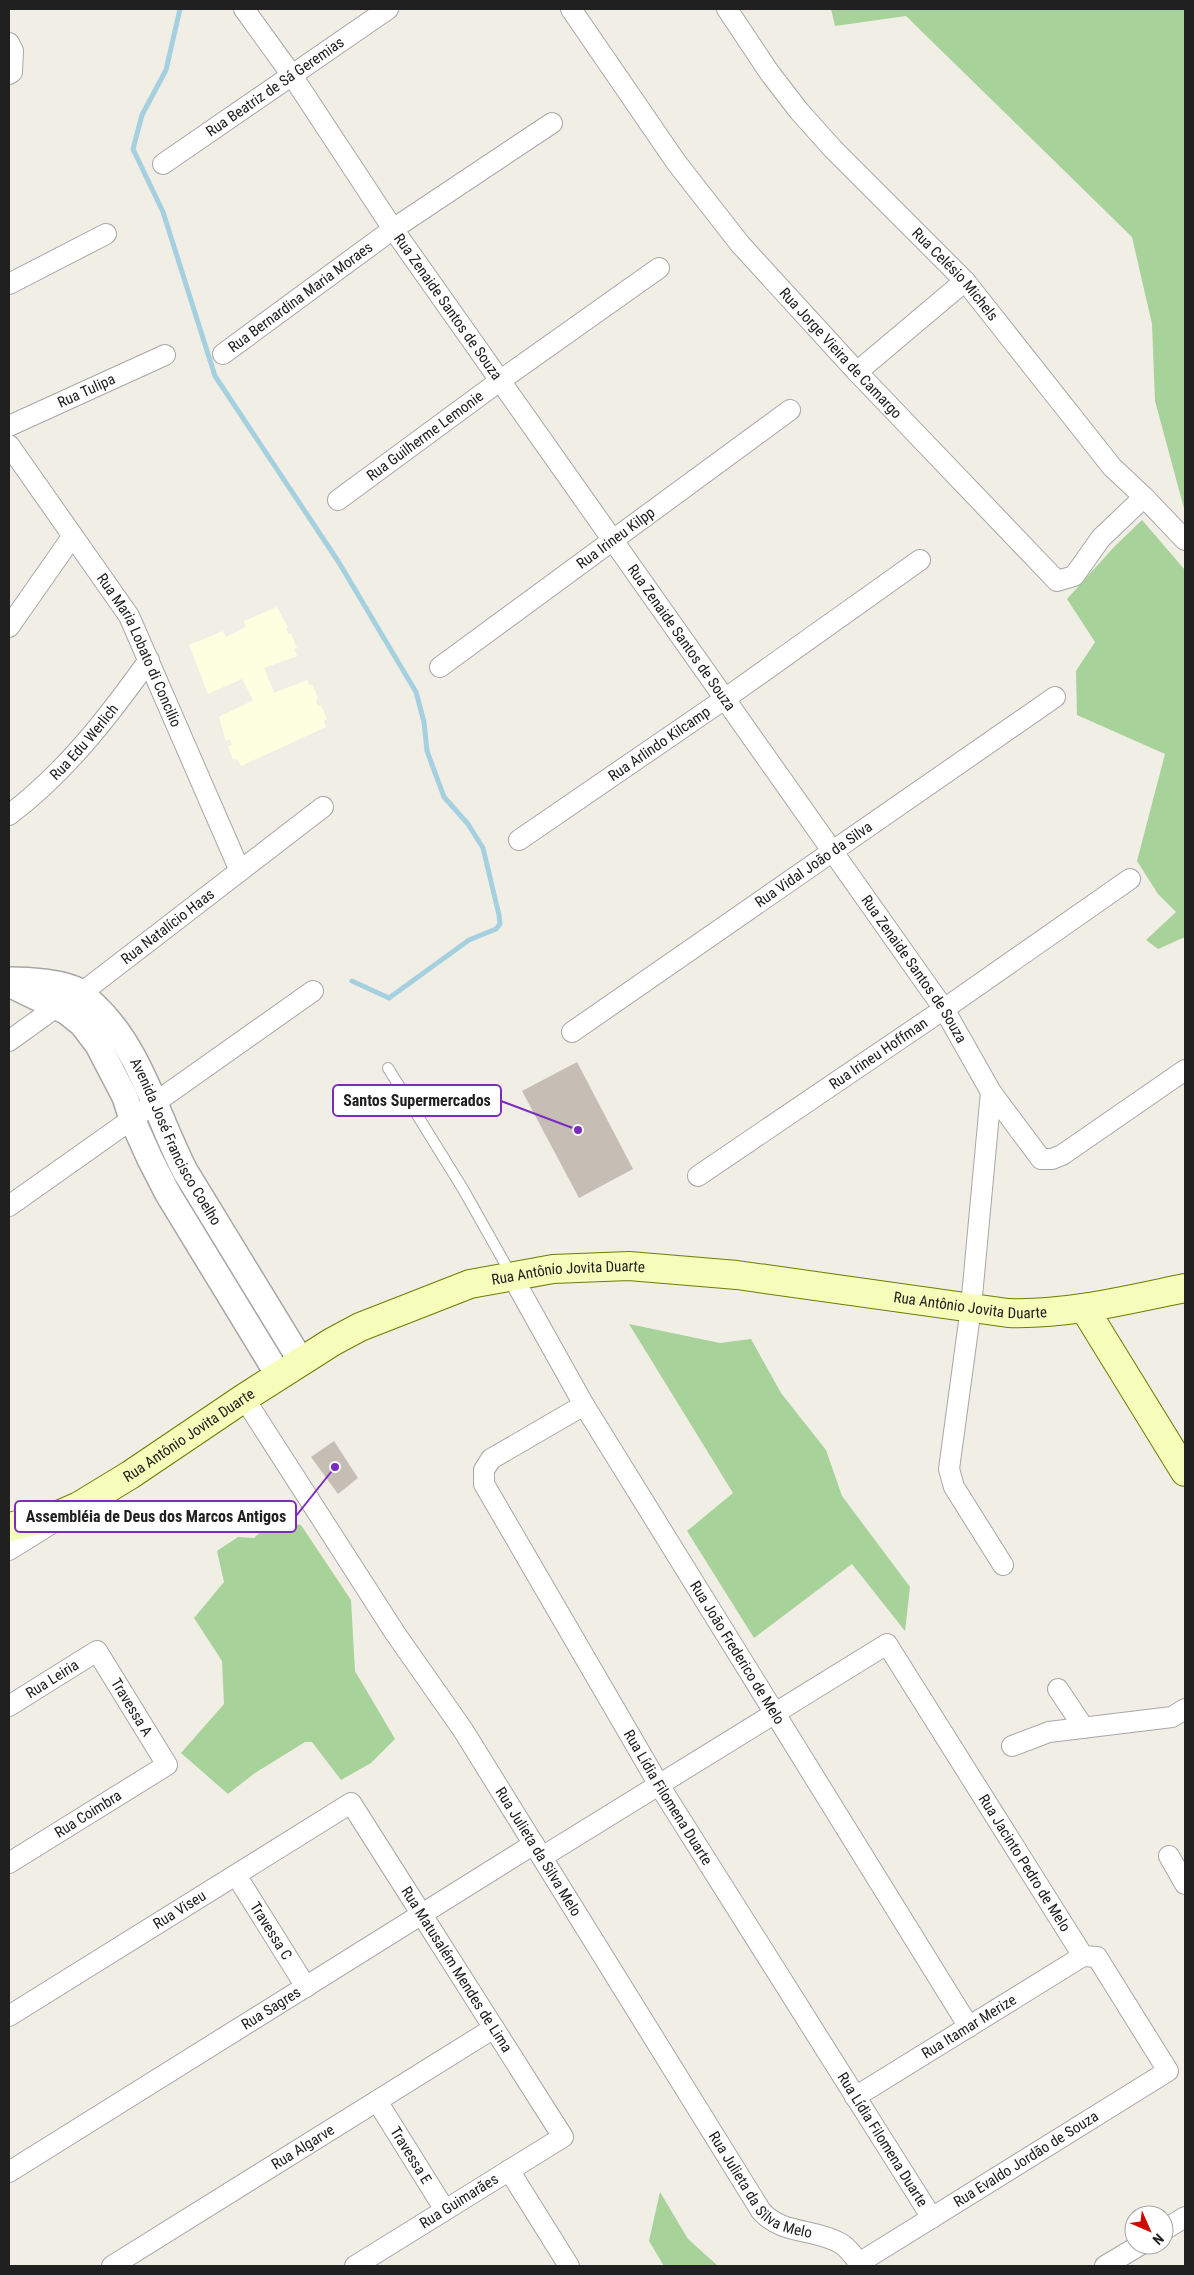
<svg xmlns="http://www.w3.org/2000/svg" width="1194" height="2275" viewBox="0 0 1194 2275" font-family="'Roboto Condensed',sans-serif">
	<rect width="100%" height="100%" fill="#f1eee6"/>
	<polygon fill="#feffe1" points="277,607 288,627 286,628 288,634 291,634 297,648 294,649 297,656 264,668 274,693 307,680 310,686 312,684 318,698 316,700 318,706 321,705 327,719 324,721 326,727 241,766 237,759 233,760 228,746 232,745 230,739 226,741 219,717 252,701 254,702 242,679 208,694 189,645 223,631 226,637 246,627 244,621"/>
	<g fill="#a7d299">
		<polygon points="831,9 1185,9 1185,512 1155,401 1152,324 1132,237 906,16 835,26"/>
		<polygon points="1142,520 1185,570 1185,937 1158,949 1146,940 1176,912 1158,894 1137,861 1165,754 1077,715 1076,671 1095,642 1067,599 1114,547"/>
		<polygon points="629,1324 720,1343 751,1339 781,1393 826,1450 842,1496 910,1587 905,1631 852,1564 754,1638 687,1531 733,1493"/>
		<polygon points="272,1521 301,1525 351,1600 355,1671 395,1739 371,1763 341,1780 312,1742 305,1742 255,1773 228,1794 181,1753 224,1704 222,1661 194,1618 224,1582 217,1551 238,1537 254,1538"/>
		<polygon points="660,2192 688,2239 718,2266 664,2266 649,2241"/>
	</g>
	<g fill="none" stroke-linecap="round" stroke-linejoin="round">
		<polyline stroke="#a5d0e0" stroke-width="5" points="180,9 166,70 142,115 133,149 163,212 215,376 338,561 416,692 424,722 427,751 444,797 468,824 483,848 499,915 500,924 496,929 469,940 389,998 352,981"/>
	</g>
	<g fill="#c6beb5">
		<polygon points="577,1062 633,1169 579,1198 522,1091"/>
		<polygon points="334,1441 358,1478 338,1494 311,1457"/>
	</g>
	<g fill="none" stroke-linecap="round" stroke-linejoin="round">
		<g stroke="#a7a7a7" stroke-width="12">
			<polyline id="service" points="388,1068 463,1189 512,1276"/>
		</g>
		<g stroke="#a7a7a7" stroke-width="22">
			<g id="minor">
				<path id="s1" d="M244,9L291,74L393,229L922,978L944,1009L991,1092L1041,1159H1052L1062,1155L1185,1070"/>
				<path id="s2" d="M571,9L676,162L740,244L857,372L1057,581L1074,576L1101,538L1144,497"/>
				<path id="s3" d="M727,9L769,72L799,111L833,149L965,281L1112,467L1144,497L1185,540"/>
				<polyline points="9,43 13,51 12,72 9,74"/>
				<path id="s4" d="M163,164L388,9"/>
				<polyline points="9,284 106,234"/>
				<path id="s5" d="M223,354L393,229L552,123"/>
				<polyline points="857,372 965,281"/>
				<path id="s6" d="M9,426L165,355"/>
				<path id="s7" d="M9,445L129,616L240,871"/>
				<path id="s8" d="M338,500L501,380L659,268"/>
				<polyline points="9,627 72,537"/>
				<path id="s9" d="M440,667L790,410"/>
				<path id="s10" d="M9,815C66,772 108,717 149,660"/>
				<path id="s11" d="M519,840L726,698L920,560"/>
				<path id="s12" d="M572,1032L1055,697"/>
				<path id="s13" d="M9,1041L59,1005L84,991L323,807"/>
				<polyline points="991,1092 971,1307 949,1469 954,1487 1003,1565"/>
				<path id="s14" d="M698,1176L944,1009L1130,879"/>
				<polyline points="9,1206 313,991"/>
				<path id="s15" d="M512,1276L584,1405L969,2027"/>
				<path id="s16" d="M244,1398L395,1633L463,1730L761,2211C782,2235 814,2228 840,2243C849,2248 855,2258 861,2266"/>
				<path id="s17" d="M584,1405L491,1459L484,1470V1484L659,1785L932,2218"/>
				<polyline points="9,1550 54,1522"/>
				<polyline points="1058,1689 1084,1728"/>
				<path id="s18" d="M9,1706L97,1651L167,1765L9,1863"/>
				<polyline points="1012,1746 1049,1732 1172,1717 1185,1709"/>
				<polyline points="1169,1856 1185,1884"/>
				<path id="s19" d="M542,1857L887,1644L1083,1956L1097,1957L1168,2071L859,2263"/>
				<path id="s20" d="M236,1875L306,1987"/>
				<path id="s21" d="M9,2016L351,1803L563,2137L355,2266"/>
				<path id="s22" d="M855,2097L1083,1956"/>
				<path id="s23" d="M377,2101L445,2210"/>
				<polyline points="509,2170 569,2266"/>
				<path id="s24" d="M9,2172L534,1844"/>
				<polyline points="1164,2230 1185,2217"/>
				<path id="s25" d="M112,2266L494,2028"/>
				<polyline points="1105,2266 1140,2245"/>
			</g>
		</g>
		<g stroke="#a7a7a7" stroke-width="28">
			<g id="tertiary">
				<path id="s26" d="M9,980C27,980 64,982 80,992C85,995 89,1001 94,1005C141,1049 156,1115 185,1171L301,1361"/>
				<polyline points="9,984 67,1012 82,1024 98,1045 125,1097 132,1119 150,1159 168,1194 279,1376"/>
			</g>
		</g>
		<g stroke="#6b7e00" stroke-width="30">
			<g id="secondary">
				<polyline points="1084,1308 1185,1472"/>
				<path id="s27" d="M9,1527L56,1516L79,1506L130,1475L244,1398L332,1342L360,1327L470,1284L553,1269L629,1266L737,1275L1008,1313C1067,1315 1127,1300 1185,1288"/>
			</g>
		</g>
		<use href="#service" stroke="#fff" stroke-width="10"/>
		<use href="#minor" stroke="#fff" stroke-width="20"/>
		<use href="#tertiary" stroke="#fff" stroke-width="25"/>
		<use href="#secondary" stroke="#f6fcb9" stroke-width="28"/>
	</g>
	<g text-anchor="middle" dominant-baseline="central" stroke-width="4.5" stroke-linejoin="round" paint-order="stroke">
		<g font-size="15" fill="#202020" stroke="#fff">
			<text stroke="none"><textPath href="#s4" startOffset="136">Rua Beatriz de Sá Geremias</textPath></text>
			<text stroke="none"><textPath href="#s3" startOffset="351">Rua Celésio Michels</textPath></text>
			<text stroke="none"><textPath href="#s5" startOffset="96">Rua Bernardina Maria Moraes</textPath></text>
			<text stroke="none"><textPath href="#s1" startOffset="361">Rua Zenaide Santos de Souza</textPath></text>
			<text stroke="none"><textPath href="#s2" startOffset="438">Rua Jorge Vieira de Camargo</textPath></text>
			<text stroke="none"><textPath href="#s6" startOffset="85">Rua Tulipa</textPath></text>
			<text stroke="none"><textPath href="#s8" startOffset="108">Rua Guilherme Lemonie</textPath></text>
			<text stroke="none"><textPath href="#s9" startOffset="218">Rua Irineu Kilpp</textPath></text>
			<text stroke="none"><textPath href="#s1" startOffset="766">Rua Zenaide Santos de Souza</textPath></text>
			<text stroke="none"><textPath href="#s7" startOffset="244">Rua Maria Lobato di Concilio</textPath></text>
			<text stroke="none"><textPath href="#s10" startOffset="105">Rua Edu Werlich</textPath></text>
			<text stroke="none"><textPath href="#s11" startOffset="170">Rua Arlindo Kilcamp</textPath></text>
			<text stroke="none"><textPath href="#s12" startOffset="294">Rua Vidal João da Silva</textPath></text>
			<text stroke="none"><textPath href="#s13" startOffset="196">Rua Natalício Haas</textPath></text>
			<text stroke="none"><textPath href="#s1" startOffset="1171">Rua Zenaide Santos de Souza</textPath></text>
			<text stroke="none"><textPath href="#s14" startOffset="218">Rua Irineu Hoffman</textPath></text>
			<text stroke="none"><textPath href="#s26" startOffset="252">Avenida José Francisco Coelho</textPath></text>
			<text stroke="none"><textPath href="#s27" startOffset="624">Rua Antônio Jovita Duarte</textPath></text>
			<text stroke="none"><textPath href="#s27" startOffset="1029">Rua Antônio Jovita Duarte</textPath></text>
			<text stroke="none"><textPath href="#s27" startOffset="204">Rua Antônio Jovita Duarte</textPath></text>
			<text stroke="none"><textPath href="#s15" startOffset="439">Rua João Frederico de Melo</textPath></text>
			<text stroke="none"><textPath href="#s18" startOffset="51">Rua Leiria</textPath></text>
			<text stroke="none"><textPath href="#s18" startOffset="170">Travessa A</textPath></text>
			<text stroke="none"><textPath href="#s17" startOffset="498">Rua Lídia Filomena Duarte</textPath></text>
			<text transform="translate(88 1814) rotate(-32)">Rua Coimbra</text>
			<text stroke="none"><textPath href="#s16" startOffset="541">Rua Julieta da Silva Melo</textPath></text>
			<text stroke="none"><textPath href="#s19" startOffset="664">Rua Jacinto Pedro de Melo</textPath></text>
			<text stroke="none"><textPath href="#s21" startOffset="201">Rua Viseu</textPath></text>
			<text stroke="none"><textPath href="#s20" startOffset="66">Travessa C</textPath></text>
			<text stroke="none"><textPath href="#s21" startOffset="600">Rua Matusalém Mendes de Lima</textPath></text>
			<text stroke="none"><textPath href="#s24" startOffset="309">Rua Sagres</textPath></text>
			<text stroke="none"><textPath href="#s22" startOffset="134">Rua Itamar Merize</textPath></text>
			<text stroke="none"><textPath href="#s17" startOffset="902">Rua Lídia Filomena Duarte</textPath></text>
			<text stroke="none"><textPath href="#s25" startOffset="225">Rua Algarve</textPath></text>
			<text stroke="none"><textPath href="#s23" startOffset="64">Travessa E</textPath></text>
			<text transform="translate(1026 2159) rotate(-32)">Rua Evaldo Jordão de Souza</text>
			<text stroke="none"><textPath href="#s16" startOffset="946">Rua Julieta da Silva Melo</textPath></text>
			<text transform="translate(459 2201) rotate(-32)">Rua Guimarães</text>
		</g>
	</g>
	<path fill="none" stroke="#7b2cbf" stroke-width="2" d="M578 1130L501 1101M335 1467L296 1516"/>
	<g fill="#7b2cbf" stroke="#fff" stroke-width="2">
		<circle cx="578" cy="1130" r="5"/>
		<circle cx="335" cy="1467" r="5"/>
	</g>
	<g fill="#fff" stroke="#7b2cbf" stroke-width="2">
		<rect x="333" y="1085" width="168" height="31" rx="5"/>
		<rect x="15" y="1501" width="281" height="31" rx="5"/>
	</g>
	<g font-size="16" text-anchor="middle" font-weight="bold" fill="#202020">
		<text x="417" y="1106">Santos Supermercados</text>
		<text x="156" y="1522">Assembléia de Deus dos Marcos Antigos</text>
	</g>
	<rect width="1194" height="2275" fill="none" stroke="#202020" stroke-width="20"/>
	<g transform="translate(1149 2230) rotate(135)"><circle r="24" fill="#ffffff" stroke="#a6a6a6"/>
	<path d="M0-4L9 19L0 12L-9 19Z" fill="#d00900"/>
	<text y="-8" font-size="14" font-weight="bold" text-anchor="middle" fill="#202020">N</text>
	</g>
</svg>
